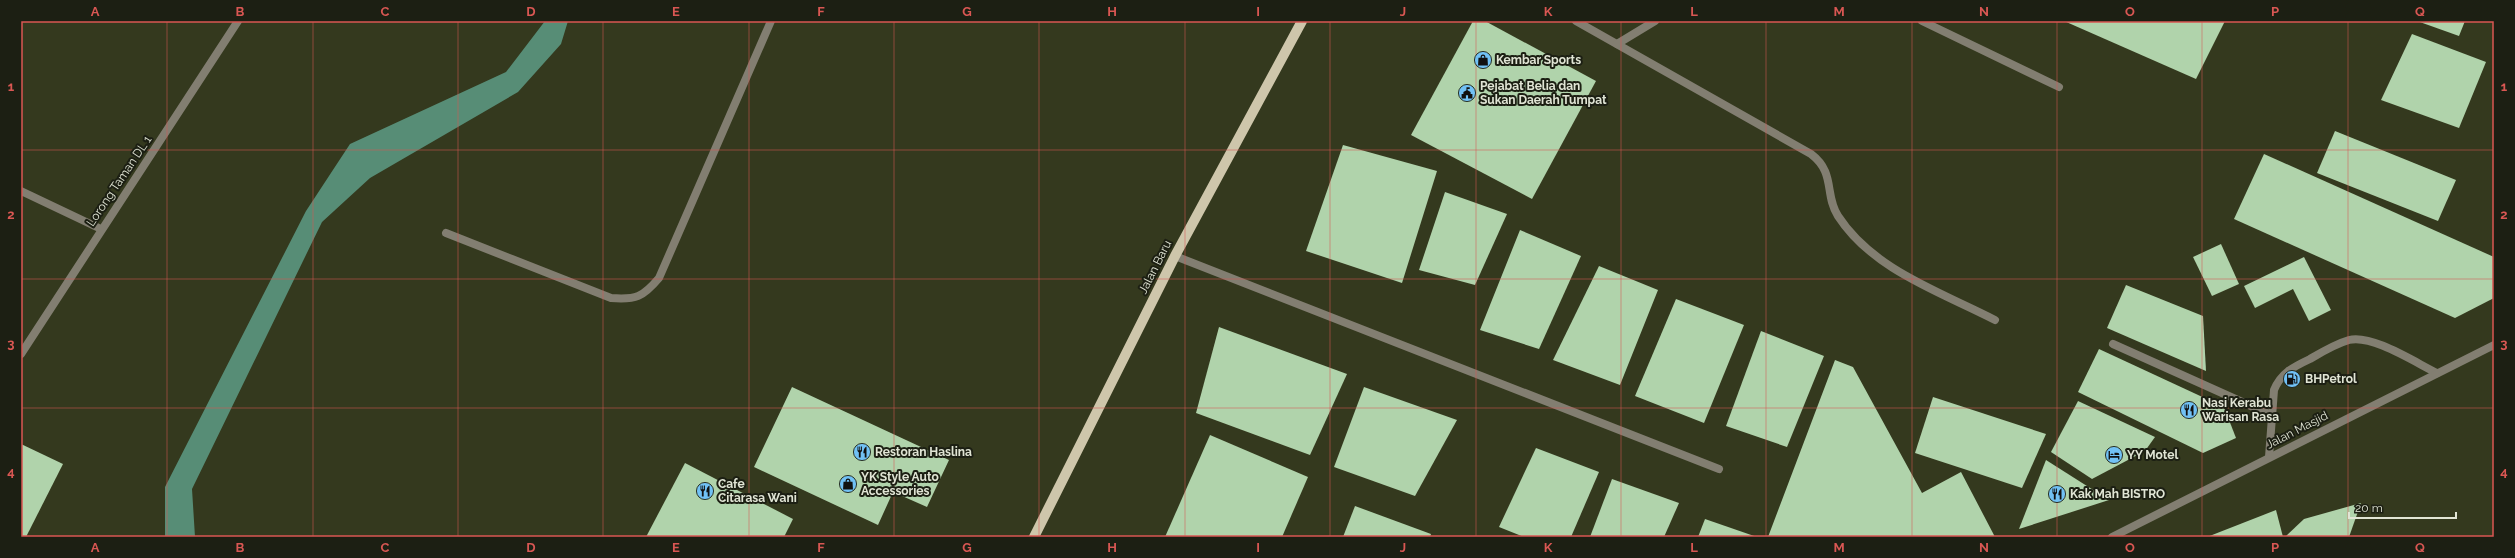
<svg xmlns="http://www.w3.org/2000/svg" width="2515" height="558" viewBox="0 0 2515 558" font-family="Raleway,sans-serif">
	<rect width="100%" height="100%" fill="#34391e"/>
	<polygon fill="#578d76" points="545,21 568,21 561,44 518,92 370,178 322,222 192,489 195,537 165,537 165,487 306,211 350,144 506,72"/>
	<g fill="#b0d3ab">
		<polygon points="1473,21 1485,21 1596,81 1532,199 1411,135"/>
		<polygon points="2064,21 2225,21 2196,79"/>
		<polygon points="2417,21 2465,21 2459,36"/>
		<polygon points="2412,34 2486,62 2459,128 2381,100"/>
		<polygon points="2335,131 2456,180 2438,221 2317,173"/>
		<polygon points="1343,145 1437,171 1402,283 1306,251"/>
		<polygon points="2264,154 2494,257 2494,298 2455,318 2234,219"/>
		<polygon points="1445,192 1507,214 1475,285 1419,270"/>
		<polygon points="1520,230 1581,256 1539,349 1480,330"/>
		<polygon points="2221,244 2239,284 2212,296 2193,257"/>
		<polygon points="2304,257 2331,310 2309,321 2293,289 2255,308 2244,286"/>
		<polygon points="1599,266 1658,290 1620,385 1553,360"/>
		<polygon points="2126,285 2203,316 2206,371 2107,328"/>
		<polygon points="1676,299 1744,325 1704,423 1635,396"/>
		<polygon points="1219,327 1347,374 1310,455 1196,413"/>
		<polygon points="1761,331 1824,356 1787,447 1726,426"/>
		<polygon points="2099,349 2224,407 2236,438 2203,453 2078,392"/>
		<polygon points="1835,360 1853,367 1922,493 1961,472 1995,537 1768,537"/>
		<polygon points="792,387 949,460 927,507 893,492 878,525 754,467"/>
		<polygon points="1364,387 1457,420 1415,496 1334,467"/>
		<polygon points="1933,397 2046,434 2022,488 1915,453"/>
		<polygon points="2078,401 2155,437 2145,451 2092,479 2051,452"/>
		<polygon points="1210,435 1308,477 1282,537 1165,537"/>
		<polygon points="21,444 63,464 26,537 21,537"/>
		<polygon points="1536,448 1599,472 1571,537 1524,537 1499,527"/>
		<polygon points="2046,460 2109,500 2019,529"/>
		<polygon points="685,463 793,519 784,537 646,537"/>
		<polygon points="1612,479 1679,503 1664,537 1590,537"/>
		<polygon points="2361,503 2349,537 2285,537 2304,519"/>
		<polygon points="1355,506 1431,534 1430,537 1343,537"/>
		<polygon points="2276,510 2283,537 2207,537"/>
		<polygon points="1705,519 1757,537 1698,537"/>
	</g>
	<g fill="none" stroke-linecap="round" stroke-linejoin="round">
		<g stroke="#827e71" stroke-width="8">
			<path d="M1576,21L1811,154C1836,173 1824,194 1838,216C1873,270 1941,292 1995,320"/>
			<polyline points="1922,21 2059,87"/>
			<polyline points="1617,44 1655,21"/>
			<polyline points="2113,344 2271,415"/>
			<path d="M2269,457L2274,390C2281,373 2293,367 2310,359C2322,352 2335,344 2349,340C2372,334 2416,363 2437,373"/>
		</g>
		<g stroke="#827e71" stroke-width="8">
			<polyline points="21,191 101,229"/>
			<path d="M446,233L611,298C636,300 643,297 659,278L771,21"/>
			<polyline points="1175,256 1719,469"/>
			<polyline points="21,354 238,21"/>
		</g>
		<polyline stroke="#827e71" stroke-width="8" points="2112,537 2494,345"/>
		<polyline stroke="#cec6ab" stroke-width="10" points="1034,537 1175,256 1302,21"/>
	</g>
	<path fill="none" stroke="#d95753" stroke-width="1" stroke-opacity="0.55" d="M167,21V537M313,21V537M458,21V537M603,21V537M749,21V537M894,21V537M1039,21V537M1185,21V537M1330,21V537M1476,21V537M1621,21V537M1766,21V537M1912,21V537M2057,21V537M2202,21V537M2348,21V537M21,150H2494M21,279H2494M21,408H2494"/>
	<defs>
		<g id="shop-disc" transform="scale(0.9)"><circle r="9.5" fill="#71c1f5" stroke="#1c1f13"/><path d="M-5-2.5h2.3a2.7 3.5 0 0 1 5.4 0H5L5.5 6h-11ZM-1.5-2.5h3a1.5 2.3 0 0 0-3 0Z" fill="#111"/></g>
		<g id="civic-disc" transform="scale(0.9)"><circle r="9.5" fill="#71c1f5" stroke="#1c1f13"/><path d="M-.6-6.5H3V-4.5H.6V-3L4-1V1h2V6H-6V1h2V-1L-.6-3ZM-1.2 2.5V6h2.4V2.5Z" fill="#111"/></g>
		<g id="fuel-disc" transform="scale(0.9)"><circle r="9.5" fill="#71c1f5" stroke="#1c1f13"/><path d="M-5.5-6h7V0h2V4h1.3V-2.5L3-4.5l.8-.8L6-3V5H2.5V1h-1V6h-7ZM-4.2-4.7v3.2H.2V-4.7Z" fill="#111"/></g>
		<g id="restaurant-disc" transform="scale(0.9)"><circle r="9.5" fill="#71c1f5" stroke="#1c1f13"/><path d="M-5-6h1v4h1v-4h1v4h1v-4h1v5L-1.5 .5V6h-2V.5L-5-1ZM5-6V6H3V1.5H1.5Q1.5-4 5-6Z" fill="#111"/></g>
		<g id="hotel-disc" transform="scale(0.9)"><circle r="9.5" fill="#71c1f5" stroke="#1c1f13"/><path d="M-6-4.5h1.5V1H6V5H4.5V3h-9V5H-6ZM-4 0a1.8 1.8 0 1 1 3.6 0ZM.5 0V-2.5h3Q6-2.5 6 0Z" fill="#111"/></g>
	</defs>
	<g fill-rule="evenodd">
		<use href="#shop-disc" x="1483" y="60"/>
		<use href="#civic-disc" x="1467" y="93"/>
		<use href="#fuel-disc" x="2292" y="379"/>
		<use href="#restaurant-disc" x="2189" y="410"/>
		<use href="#restaurant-disc" x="862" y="452"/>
		<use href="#hotel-disc" x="2114" y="455"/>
		<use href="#shop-disc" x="848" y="484"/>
		<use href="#restaurant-disc" x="705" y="491"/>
		<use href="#restaurant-disc" x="2057" y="494"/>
	</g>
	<g text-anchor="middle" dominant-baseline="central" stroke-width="4" stroke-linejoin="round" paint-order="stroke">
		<g font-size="12" font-weight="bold" fill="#e1e5d5" stroke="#1c1f13" text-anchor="start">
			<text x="1496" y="60">Kembar Sports</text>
			<text x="1480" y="86">Pejabat Belia dan<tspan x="1480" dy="14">Sukan Daerah Tumpat</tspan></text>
			<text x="2305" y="379">BHPetrol</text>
			<text x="2202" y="403">Nasi Kerabu<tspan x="2202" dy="14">Warisan Rasa</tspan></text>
			<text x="875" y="452">Restoran Haslina</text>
			<text x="2127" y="455">YY Motel</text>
			<text x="861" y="477">YK Style Auto<tspan x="861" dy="14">Accessories</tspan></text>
			<text x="718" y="484">Cafe<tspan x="718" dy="14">Citarasa Wani</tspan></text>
			<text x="2070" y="494">Kak Mah BISTRO</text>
		</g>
		<g font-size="12" fill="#e1e5d5" stroke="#1c1f13">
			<text transform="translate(119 181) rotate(-56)">Lorong Taman DL 1</text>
			<text transform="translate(1155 267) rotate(-63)">Jalan Baru</text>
			<text transform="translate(2297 430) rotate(-27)">Jalan Masjid</text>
		</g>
	</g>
	<rect width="2515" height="558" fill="none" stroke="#1c1f13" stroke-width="44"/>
	<path d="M2349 512v6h107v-6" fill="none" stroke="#e1e5d5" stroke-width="2"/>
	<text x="2355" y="512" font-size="12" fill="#e1e5d5" stroke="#1c1f13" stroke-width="3" paint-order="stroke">20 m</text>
	<rect x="22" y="22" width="2471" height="514" fill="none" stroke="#d95753" stroke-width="1.5"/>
	<g font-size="13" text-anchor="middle" font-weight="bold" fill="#d95753">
		<text x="95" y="16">A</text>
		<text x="240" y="16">B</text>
		<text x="385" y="16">C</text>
		<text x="531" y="16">D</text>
		<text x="676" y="16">E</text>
		<text x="821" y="16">F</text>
		<text x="967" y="16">G</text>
		<text x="1112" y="16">H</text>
		<text x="1258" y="16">I</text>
		<text x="1403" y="16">J</text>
		<text x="1548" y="16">K</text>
		<text x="1694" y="16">L</text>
		<text x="1839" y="16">M</text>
		<text x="1984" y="16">N</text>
		<text x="2130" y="16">O</text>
		<text x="2275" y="16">P</text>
		<text x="2420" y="16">Q</text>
		<text x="11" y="91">1</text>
		<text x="2504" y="91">1</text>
		<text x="11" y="219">2</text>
		<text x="2504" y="219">2</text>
		<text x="11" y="348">3</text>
		<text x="2504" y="348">3</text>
		<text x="11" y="476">4</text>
		<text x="2504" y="476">4</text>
		<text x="95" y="552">A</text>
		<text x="240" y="552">B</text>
		<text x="385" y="552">C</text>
		<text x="531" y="552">D</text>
		<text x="676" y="552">E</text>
		<text x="821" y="552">F</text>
		<text x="967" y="552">G</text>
		<text x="1112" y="552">H</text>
		<text x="1258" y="552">I</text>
		<text x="1403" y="552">J</text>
		<text x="1548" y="552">K</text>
		<text x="1694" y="552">L</text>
		<text x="1839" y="552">M</text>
		<text x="1984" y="552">N</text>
		<text x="2130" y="552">O</text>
		<text x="2275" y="552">P</text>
		<text x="2420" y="552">Q</text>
	</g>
</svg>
